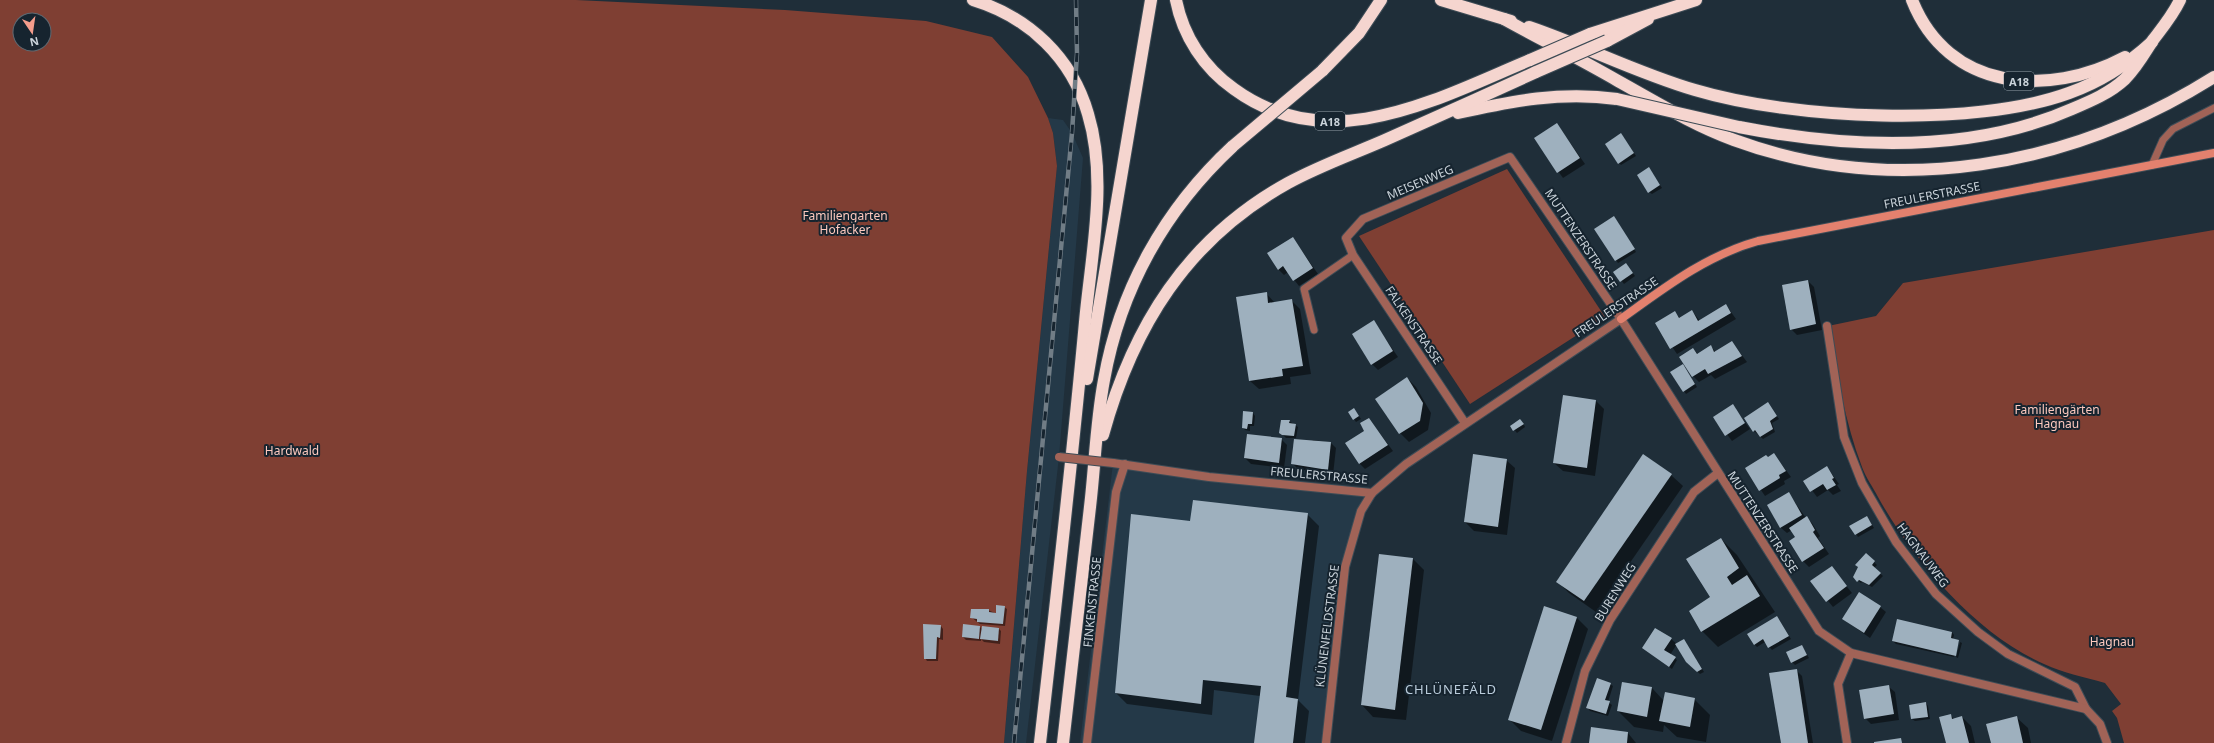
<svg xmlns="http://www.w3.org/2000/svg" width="2214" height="743" viewBox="0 0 2214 743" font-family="'Noto Sans',sans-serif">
	<rect width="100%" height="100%" fill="#1f2e39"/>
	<g fill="#243948">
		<polygon points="1048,118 1063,120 1072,133 1083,158 1059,457 1026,743 1004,743 1027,471 1057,166 1053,133"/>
		<polygon points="1113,463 1372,493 1345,567 1326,743 1080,743"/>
	</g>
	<g fill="#7f3f33" fill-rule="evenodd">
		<path d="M0,0H576L785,10L926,21L992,37L1028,77L1048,118L1053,133L1057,166L1027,471L1004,743H0ZM20,20H44V44H20Z"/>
		<polygon points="1507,169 1605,317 1470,404 1359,236"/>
		<path d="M2214,230V743H2124L2117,718L2112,711L2121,704L2105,683C2084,677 2064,673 2044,664C1977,635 1913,560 1878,497C1873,487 1866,478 1862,467C1845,422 1837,374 1828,326L1876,316L1903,283Z"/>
	</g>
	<g fill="#0007">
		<polygon points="1557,124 1585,164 1563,178 1535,139"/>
		<polygon points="1623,137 1636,156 1621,165 1619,163"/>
		<polygon points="1649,169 1662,188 1652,194 1649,192"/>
		<polygon points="1616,220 1636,252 1618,263 1596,229"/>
		<polygon points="1293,238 1318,274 1299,286 1288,272 1284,275 1278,269"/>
		<polygon points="1628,267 1635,276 1624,284 1615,272"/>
		<polygon points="1808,281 1814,287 1822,330 1797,335 1791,329"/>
		<polygon points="1266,293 1275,303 1291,300 1300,309 1311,374 1290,377 1291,384 1259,389 1250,381"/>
		<polygon points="1726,305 1736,319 1677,354 1656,323 1674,312 1680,318 1692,311 1700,321"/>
		<polygon points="1374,322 1398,357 1378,370 1372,364"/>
		<polygon points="1732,342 1747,362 1715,379 1711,375 1699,382 1693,376 1693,349 1698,354 1711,347 1716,352"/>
		<polygon points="1685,368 1697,387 1686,394 1684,391"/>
		<polygon points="1407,378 1416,387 1431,413 1428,430 1409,442 1400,433"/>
		<polygon points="1596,401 1604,409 1595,476 1563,471 1554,463"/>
		<polygon points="1768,404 1779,419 1772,423 1775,432 1763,439 1754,431"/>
		<polygon points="1733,406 1750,429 1732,441 1714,417"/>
		<polygon points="1354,409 1361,419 1356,422 1354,419"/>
		<polygon points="1253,413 1255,416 1254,426 1250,426 1250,431 1245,430 1243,428"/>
		<polygon points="1369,419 1393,451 1365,469 1359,463"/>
		<polygon points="1289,421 1298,427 1296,438 1286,438 1280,432"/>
		<polygon points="1523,423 1525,427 1517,433 1511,426"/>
		<polygon points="1281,439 1287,445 1284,468 1251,464 1245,458"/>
		<polygon points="1313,440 1331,443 1336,448 1333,475 1298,469 1292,463"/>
		<polygon points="1774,454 1791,477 1784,481 1785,484 1765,496 1746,468"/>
		<polygon points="1506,460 1515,468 1507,535 1474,531 1465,522"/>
		<polygon points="1827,467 1839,484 1837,485 1841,491 1833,495 1828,490 1817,497 1805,481"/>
		<polygon points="1671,475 1683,486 1596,612 1569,593 1558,582"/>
		<polygon points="1789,494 1806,518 1812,523 1820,536 1818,538 1829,554 1809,567 1803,561 1796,537 1792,530 1787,533 1781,528 1768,506"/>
		<polygon points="1307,514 1319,526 1298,700 1309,711 1305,743 1255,743 1260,696 1214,690 1212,715 1127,704 1116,693 1191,522"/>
		<polygon points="1869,520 1874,528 1858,537 1851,526"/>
		<polygon points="1721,539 1737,555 1775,612 1718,647 1702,631 1711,598"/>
		<polygon points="1866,554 1877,565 1874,568 1883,576 1872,587 1862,582 1861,583 1854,577"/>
		<polygon points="1413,559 1424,570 1406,720 1373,717 1362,705"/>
		<polygon points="1831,567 1852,593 1833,607 1812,581"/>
		<polygon points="1004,607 1007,609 1005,626 980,624 971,617 988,610 997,614"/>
		<polygon points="1880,607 1886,612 1870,638 1843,619"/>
		<polygon points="1577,618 1588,629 1552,741 1521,731 1510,720"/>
		<polygon points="1779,620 1791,639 1772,650 1765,642 1757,647 1754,644"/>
		<polygon points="941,626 943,629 943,640 939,639 938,661 927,661 925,658"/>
		<polygon points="980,627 982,629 999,629 1001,631 1000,644 984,642 981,639 981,641 966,640 963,637"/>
		<polygon points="1952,632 1954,635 1953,639 1959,641 1954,657 1896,644 1893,641"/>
		<polygon points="1671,639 1677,644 1670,655 1677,660 1672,669 1643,648"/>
		<polygon points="1960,642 1962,643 1958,658 1956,657"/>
		<polygon points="1686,643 1704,672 1700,674 1687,662"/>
		<polygon points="1802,646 1809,658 1795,665 1792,662"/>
		<polygon points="1796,670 1802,676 1813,743 1782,743"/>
		<polygon points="1623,683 1652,688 1664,701 1694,699 1710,715 1706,742 1677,737 1664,725 1663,732 1634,727 1618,711"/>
		<polygon points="1610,684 1613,686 1608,702 1612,705 1608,716 1590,711 1588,708"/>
		<polygon points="1889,687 1895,692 1899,720 1871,724 1865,718"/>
		<polygon points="1926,703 1928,706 1930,719 1915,721 1912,719"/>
		<polygon points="1950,715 1954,719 1962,717 1971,726 1975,743 1947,743"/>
		<polygon points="2016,717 2028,728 2031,743 1992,743"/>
		<polygon points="1628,733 1636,743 1590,743"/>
	</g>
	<g fill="#9eb0be">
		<polygon points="1557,123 1580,158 1557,173 1534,138"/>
		<polygon points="1621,133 1634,153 1618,164 1605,144"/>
		<polygon points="1649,167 1660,185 1648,193 1637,175"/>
		<polygon points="1614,216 1635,249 1615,261 1594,229"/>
		<polygon points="1293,237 1313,268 1293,281 1283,266 1278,270 1267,253"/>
		<polygon points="1626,263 1633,273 1620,282 1613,272"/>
		<polygon points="1808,280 1816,324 1790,330 1782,285"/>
		<polygon points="1267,292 1268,303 1292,299 1303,366 1282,369 1283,376 1249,381 1236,297"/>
		<polygon points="1726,304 1731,313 1670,349 1655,323 1675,311 1679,318 1692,310 1698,321"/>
		<polygon points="1374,320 1393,351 1371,365 1352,334"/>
		<polygon points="1732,341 1742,356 1708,374 1705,369 1692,377 1679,357 1693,348 1697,354 1711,345 1714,352"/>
		<polygon points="1683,364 1695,384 1683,392 1670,372"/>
		<polygon points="1407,377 1423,403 1420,421 1399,434 1375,399"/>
		<polygon points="1563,395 1596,400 1587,468 1553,463"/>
		<polygon points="1768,402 1777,416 1770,421 1773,429 1760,437 1755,430 1753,432 1744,418"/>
		<polygon points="1733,404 1745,423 1725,436 1713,417"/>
		<polygon points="1354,408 1359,416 1353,420 1348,412"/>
		<polygon points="1243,411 1253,412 1252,424 1248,424 1247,429 1242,428"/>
		<polygon points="1369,418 1388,445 1359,464 1345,443 1364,431 1360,423"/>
		<polygon points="1520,419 1524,424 1513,431 1510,426"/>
		<polygon points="1281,420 1290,420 1289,423 1296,424 1294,436 1282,435 1279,433"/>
		<polygon points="1247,434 1282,438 1279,463 1244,458"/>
		<polygon points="1294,439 1331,442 1328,470 1291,464"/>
		<polygon points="1774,453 1786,471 1779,475 1780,478 1759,491 1745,468 1766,455 1768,457"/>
		<polygon points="1473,454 1507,459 1498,527 1464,522"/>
		<polygon points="1643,454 1672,474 1584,601 1556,582"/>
		<polygon points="1827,466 1834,478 1832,479 1836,485 1827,490 1823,484 1810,492 1803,481"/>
		<polygon points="1789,492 1802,515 1780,528 1767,505"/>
		<polygon points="1193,500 1308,513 1286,697 1298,699 1293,743 1254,743 1261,686 1203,680 1201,704 1115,693 1131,514 1190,521"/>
		<polygon points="1807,516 1815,530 1813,532 1824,548 1802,562 1789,541 1795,537 1789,528"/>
		<polygon points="1867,516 1872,525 1855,535 1849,526"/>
		<polygon points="1721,538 1739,568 1727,577 1732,585 1747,575 1760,596 1701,632 1689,611 1710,597 1686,559"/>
		<polygon points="1866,553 1875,561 1872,565 1881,573 1869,585 1859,580 1857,582 1853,577 1858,567 1855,565"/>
		<polygon points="1379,554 1413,558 1395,710 1361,705"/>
		<polygon points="1832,566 1847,586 1826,602 1810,581"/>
		<polygon points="1859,592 1881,606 1864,633 1842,619"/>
		<polygon points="996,605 1005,606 1003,624 977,622 977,619 970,618 971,609 989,609 989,612 996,613"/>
		<polygon points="1544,606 1577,617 1541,730 1508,720"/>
		<polygon points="1777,616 1789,636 1768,648 1763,639 1754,645 1747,634"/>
		<polygon points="1897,619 1952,632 1951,638 1959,640 1956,656 1892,641"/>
		<polygon points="923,624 941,625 940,638 937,637 936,659 924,659"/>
		<polygon points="963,624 980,626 979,639 962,637"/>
		<polygon points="982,626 999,628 998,641 980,639"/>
		<polygon points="1655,628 1672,638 1664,650 1676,657 1669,667 1642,648"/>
		<polygon points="1684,639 1702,669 1697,672 1686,662 1675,644"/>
		<polygon points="1802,645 1807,655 1791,663 1786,652"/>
		<polygon points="1797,669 1808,743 1781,743 1769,673"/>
		<polygon points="1597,678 1611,683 1605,700 1610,701 1606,714 1586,708"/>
		<polygon points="1622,682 1652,687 1647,717 1617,711"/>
		<polygon points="1889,685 1894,714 1864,719 1859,690"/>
		<polygon points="1665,692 1695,698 1690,727 1659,721"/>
		<polygon points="1926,702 1928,717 1911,719 1909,705"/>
		<polygon points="1951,714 1952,719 1962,716 1969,743 1946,743 1939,717"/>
		<polygon points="2017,716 2023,743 1991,743 1986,724"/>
		<polygon points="1591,727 1628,732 1627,743 1589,743"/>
		<polygon points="1901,738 1902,743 1874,743 1874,742"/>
	</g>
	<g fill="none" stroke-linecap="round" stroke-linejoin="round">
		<g stroke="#3e4c56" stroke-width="9">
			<g id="lane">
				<polyline points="2152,165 2163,140 2173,129 2214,108"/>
				<polyline points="1314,330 1304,289 1353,255"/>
			</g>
		</g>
		<g stroke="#3e4c56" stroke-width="10">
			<g id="street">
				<polyline points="1827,326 1844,437 1862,483 1896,542 1936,594 1978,632 2008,654 2075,687 2086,709"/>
				<polyline points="1465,423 1353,255 1346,238 1363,219 1510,157 1621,319 1819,631 1851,653 2086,709 2100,724 2107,743"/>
				<polyline points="1113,463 1209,477 1372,493"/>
				<polyline points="1087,743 1116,492 1125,464"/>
				<polyline points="1326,743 1345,567 1361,511 1372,493 1406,464 1621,319"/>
				<polyline points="1566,743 1585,671 1610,620 1694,492 1718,473"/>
				<polyline points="1847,743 1838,684 1851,653"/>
			</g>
		</g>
		<g stroke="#3e4c56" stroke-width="10">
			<path id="secondary" d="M1621,319C1664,288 1707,255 1758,241L2214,153"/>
		</g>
		<g stroke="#3e4c56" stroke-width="14">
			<g id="highway">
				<path d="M973,0C1029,17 1072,58 1088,114C1108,180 1091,255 1085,322C1072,463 1056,603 1040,743"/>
				<path d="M1176,0C1183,36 1204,68 1234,89C1330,159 1436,99 1530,60"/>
				<polyline points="1441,0 1511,21"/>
				<path d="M1912,0C1948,91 2048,98 2125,57"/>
				<path d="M1504,19C1542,40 1580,59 1618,81C1656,102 1693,125 1734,140C1895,199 2071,167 2214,77"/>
				<path d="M1529,27C1585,46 1637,73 1695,90C1792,119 1973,128 2069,93C2100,82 2128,64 2152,42"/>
				<polyline points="1590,34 1696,0"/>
				<polyline points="1607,41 1648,19"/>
				<polyline points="1322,71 1359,33 1381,0"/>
				<path d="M1458,113C1512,101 1562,91 1617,99"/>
				<path d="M1739,127C1847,148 1970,154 2072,109C2091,101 2110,93 2125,79C2137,67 2144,54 2153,40C2163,27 2173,15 2180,0"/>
				<polyline points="1087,379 1151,0"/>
				<path d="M1103,435C1133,326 1187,239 1288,183C1319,166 1353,154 1385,140C1435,118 1486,95 1536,72"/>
				<path d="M1063,743C1072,664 1081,586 1090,507C1095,465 1096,422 1104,380C1120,289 1165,209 1233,146"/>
			</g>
		</g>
		<use href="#lane" stroke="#a16357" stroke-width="7"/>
		<use href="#street" stroke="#a16357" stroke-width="8"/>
		<use href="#secondary" stroke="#e3816e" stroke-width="8"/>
		<use href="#highway" stroke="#f5d5cf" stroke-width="12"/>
		<g stroke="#717d86" stroke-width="4.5">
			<polyline id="rail" points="1014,743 1072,133 1077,53 1076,0"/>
		</g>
		<use href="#rail" stroke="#16242f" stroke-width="3" stroke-dasharray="9" stroke-linecap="butt"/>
		<g stroke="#3e4c56" stroke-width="10" stroke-linecap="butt">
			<polyline id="street-bridge" points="1059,457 1113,463"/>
		</g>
		<g stroke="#3e4c56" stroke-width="14" stroke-linecap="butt">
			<g id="highway-bridge">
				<polyline points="1530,60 1590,34"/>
				<polyline points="1536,72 1607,41"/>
				<polyline points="1617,99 1739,127"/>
				<polyline points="1233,146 1322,71"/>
			</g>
		</g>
		<use href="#street-bridge" stroke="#a16357" stroke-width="8"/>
		<use href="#highway-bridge" stroke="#f5d5cf" stroke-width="12"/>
	</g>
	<g text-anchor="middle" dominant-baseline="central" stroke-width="4" stroke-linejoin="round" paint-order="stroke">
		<g fill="#16242f" stroke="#949ea7" stroke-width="1">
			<rect x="2004" y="72" width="30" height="18" rx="3"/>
			<rect x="1315" y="112" width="30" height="18" rx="3"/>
		</g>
		<g font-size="11" font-weight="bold" fill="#cad3da">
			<text x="2019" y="81">A18</text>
			<text x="1330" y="121">A18</text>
		</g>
		<g font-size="12" fill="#cad3da" stroke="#16242f">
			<text transform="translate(1420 182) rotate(-23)">MEISENWEG</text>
			<text transform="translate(1932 195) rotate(-11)">FREULERSTRASSE</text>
			<text transform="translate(1581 239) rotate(56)">MUTTENZERSTRASSE</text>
			<text transform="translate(1616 307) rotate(-34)">FREULERSTRASSE</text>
			<text transform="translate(1414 325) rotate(56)">FALKENSTRASSE</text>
			<text transform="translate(1319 475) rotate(5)">FREULERSTRASSE</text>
			<text transform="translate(1763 522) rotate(57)">MUTTENZERSTRASSE</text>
			<text transform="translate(1923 555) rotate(53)">HAGNAUWEG</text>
			<text transform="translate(1615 592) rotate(-58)">BURENWEG</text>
			<text transform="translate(1092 602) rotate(-84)">FINKENSTRASSE</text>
			<text transform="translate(1327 626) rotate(-83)">KLÜNENFELDSTRASSE</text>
		</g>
		<g font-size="12" fill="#fecabf" stroke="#16242f">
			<text x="845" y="215">Familiengarten<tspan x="845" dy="14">Hofacker</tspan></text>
			<text x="2057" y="409">Familiengärten<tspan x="2057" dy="14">Hagnau</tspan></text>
			<text x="292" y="450">Hardwald</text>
			<text x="2112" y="641">Hagnau</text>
		</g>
		<g font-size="13" letter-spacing="1" fill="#baccdb" stroke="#16242f">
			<text x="1451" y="689">CHLÜNEFÄLD</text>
		</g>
	</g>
	<g transform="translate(32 32) rotate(167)"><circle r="19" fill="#16242f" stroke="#5e6a73"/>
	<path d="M0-3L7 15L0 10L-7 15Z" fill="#f49d8c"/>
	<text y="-6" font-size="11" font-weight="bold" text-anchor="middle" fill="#cad3da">N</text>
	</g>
</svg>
